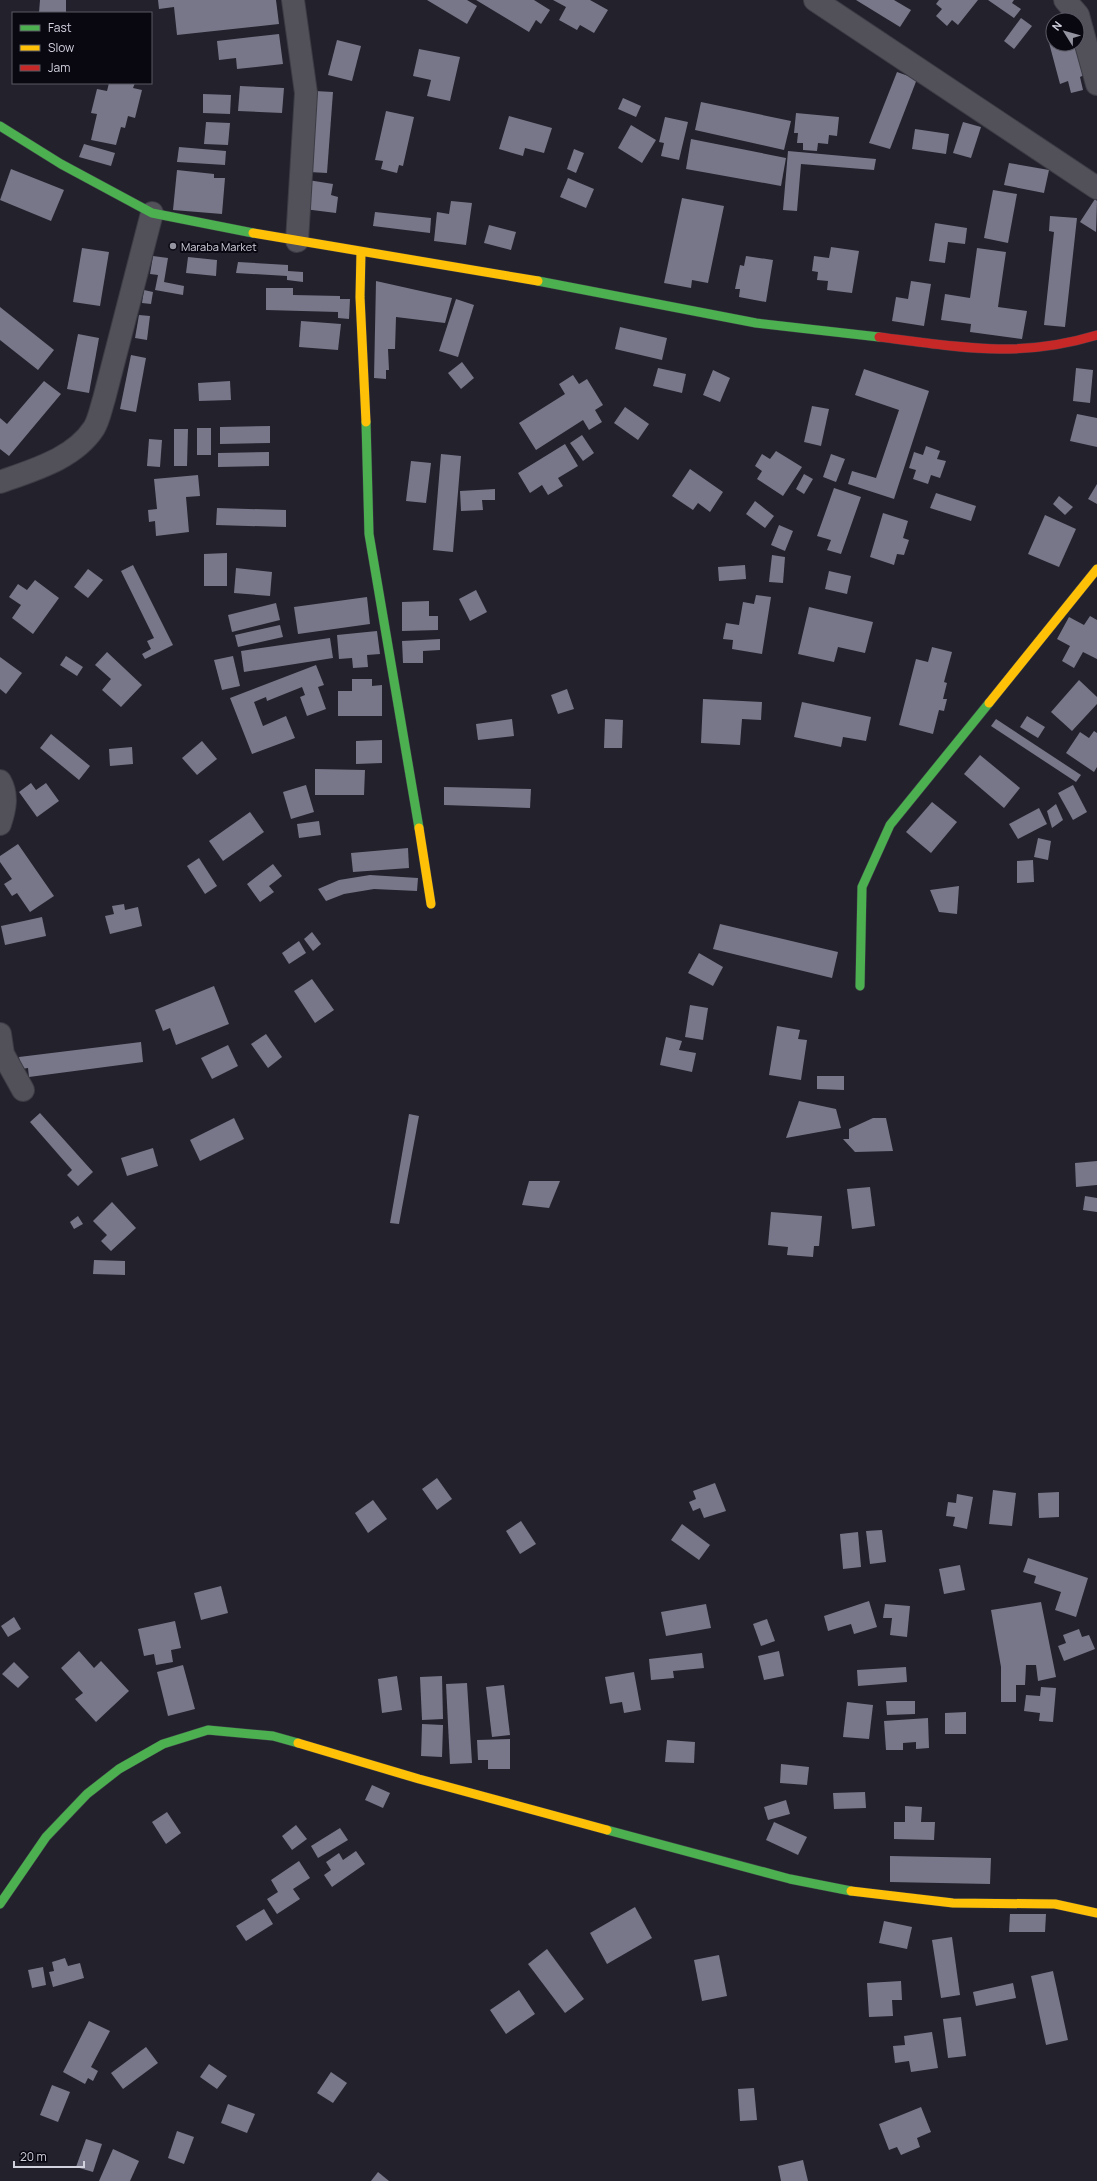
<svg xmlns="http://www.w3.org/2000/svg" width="1097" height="2181" viewBox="0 0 1097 2181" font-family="Manrope,sans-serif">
	<rect width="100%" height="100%" fill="#22212c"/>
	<g fill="#787789">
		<polygon points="40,0 66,0 66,13 39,13"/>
		<polygon points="158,0 276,0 279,24 177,35 174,7 159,9"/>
		<polygon points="427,0 467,0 477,6 467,24"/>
		<polygon points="476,0 534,0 550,10 541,24 536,20 529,32"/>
		<polygon points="553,0 590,0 608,10 594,33 580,25 577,30 559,20 566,7"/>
		<polygon points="856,0 894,0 911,10 900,27"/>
		<polygon points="939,0 978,0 958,25 952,20 947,26 936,16 942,9 936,4"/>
		<polygon points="988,0 1014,0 1012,3 1021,9 1014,18"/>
		<polygon points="1021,18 1032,26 1014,49 1004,41"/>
		<polygon points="279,34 283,64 237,69 236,58 219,60 217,41"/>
		<polygon points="1053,37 1053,44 1076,44 1084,75 1080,77 1083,90 1071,93 1068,81 1060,84 1048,39"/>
		<polygon points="337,40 361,46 352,81 328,75"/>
		<polygon points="419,49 460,57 450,101 427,96 431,80 413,76"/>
		<polygon points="897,72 917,79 890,149 869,143"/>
		<polygon points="109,83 135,83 133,88 142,90 135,118 128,116 125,128 121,127 116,145 91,140 97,114 91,113 97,89 107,91"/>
		<polygon points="240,86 284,88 282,113 238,111"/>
		<polygon points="315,91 333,92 327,173 309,172"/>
		<polygon points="203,94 231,95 230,114 203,113"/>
		<polygon points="623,98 641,106 636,117 618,109"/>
		<polygon points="701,102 791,121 784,150 695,130"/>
		<polygon points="386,111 414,117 403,166 399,165 397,173 381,169 383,161 375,160"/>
		<polygon points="796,113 839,117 837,136 829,135 828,144 818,143 817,151 803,150 803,143 797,143 798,133 794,133"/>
		<polygon points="509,116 552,128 544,153 525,148 523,156 499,149"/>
		<polygon points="665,117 688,122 679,160 661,156 664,143 659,142"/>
		<polygon points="206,122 230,123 228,145 204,144"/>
		<polygon points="963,122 981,127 971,158 953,153"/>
		<polygon points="631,125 656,140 642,163 618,148"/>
		<polygon points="915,129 949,134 946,154 912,149"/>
		<polygon points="691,139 786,158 781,186 686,169"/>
		<polygon points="84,144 115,153 111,166 79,157"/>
		<polygon points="179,147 226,151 225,165 177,162"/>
		<polygon points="574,149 584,153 576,173 567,169"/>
		<polygon points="788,151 876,159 874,170 801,164 797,211 783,210"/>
		<polygon points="1009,163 1049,170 1044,193 1004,185"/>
		<polygon points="11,169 64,190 51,221 0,200"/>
		<polygon points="177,170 214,174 214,178 225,178 222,214 173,210"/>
		<polygon points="568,178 594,189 586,208 560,197"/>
		<polygon points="308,180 333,184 331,195 338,197 336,213 304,209"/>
		<polygon points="993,190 1017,194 1008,243 984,238"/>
		<polygon points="682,198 724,206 708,283 692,280 691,288 664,283"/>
		<polygon points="1095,199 1097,201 1096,232 1080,222"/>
		<polygon points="451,201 472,203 466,245 434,241 437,212 449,214"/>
		<polygon points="375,212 431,218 430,233 373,226"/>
		<polygon points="1050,216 1077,218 1065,327 1044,325 1054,232 1049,231"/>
		<polygon points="935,223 967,228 965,244 948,242 945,263 929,261"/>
		<polygon points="489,225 516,232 511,250 484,243"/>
		<polygon points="831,247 859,251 852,293 827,290 828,281 817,280 818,272 812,271 814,256 829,258"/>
		<polygon points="82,248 109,252 100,306 73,302"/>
		<polygon points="977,248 1006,252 998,307 1027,311 1022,339 970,332 971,324 941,320 945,294 970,298"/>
		<polygon points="153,256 168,258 164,282 184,286 183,295 155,290 158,275 150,274"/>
		<polygon points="746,256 773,260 766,302 739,297 740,289 735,289 740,265 744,266"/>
		<polygon points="188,257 217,260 216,276 186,273"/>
		<polygon points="238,262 288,265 288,271 303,272 303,282 287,280 287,276 236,273"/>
		<polygon points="376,281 452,298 445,323 396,317 395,349 388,349 389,370 386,370 386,379 374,378"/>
		<polygon points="911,281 931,284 924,326 892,321 896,297 908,299"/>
		<polygon points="266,288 293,288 293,295 340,296 340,299 350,299 349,319 338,318 338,312 266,310"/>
		<polygon points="144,290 153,292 151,304 142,303"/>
		<polygon points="456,299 474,305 458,357 439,351"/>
		<polygon points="0,307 54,350 38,370 0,340"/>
		<polygon points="139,315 150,316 147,340 135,338"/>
		<polygon points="301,321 341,324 338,350 299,347"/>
		<polygon points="620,327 667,338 662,360 615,349"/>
		<polygon points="78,334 99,338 89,393 67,389"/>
		<polygon points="131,355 146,358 136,412 120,409"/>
		<polygon points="462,362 474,378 461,389 448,373"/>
		<polygon points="658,368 686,374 682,393 653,386"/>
		<polygon points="1076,368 1093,370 1090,403 1073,401"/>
		<polygon points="864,369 929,391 894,499 848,484 852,471 876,478 899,410 855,395"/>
		<polygon points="713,370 730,378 720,402 703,395"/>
		<polygon points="573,375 579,384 587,379 603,405 595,410 602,422 589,430 583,420 536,450 519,423 565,394 559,384"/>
		<polygon points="44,381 61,394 9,456 0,449 0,418 7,424"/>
		<polygon points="230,381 231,400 199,401 198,383"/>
		<polygon points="812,406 829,409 821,446 804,442"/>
		<polygon points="625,407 649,424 638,440 614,423"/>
		<polygon points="1077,414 1097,418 1097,447 1070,441"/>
		<polygon points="270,426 270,443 220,444 220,427"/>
		<rect x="197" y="428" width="14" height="27"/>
		<polygon points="174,429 188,429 187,466 174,466"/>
		<polygon points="582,435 594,453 583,461 570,443"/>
		<polygon points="149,439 162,440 160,467 147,466"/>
		<polygon points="565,444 578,466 558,478 563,486 548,495 542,485 530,493 518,473"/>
		<polygon points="926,446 940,451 937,459 946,461 940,478 931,475 928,484 913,479 916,470 909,468 914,452 923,455"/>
		<polygon points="776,451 802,467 783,496 757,479 762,471 755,466 762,454 770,459"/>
		<polygon points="269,452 269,466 218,467 218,453"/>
		<polygon points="441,454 461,456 453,552 433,550"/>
		<polygon points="831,454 845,459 836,482 823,477"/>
		<polygon points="411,461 431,463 426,503 406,501"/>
		<polygon points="690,469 723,492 710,512 698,503 693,510 672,496"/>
		<polygon points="804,474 813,479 804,494 796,489"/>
		<polygon points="198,475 200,496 186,497 189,532 156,536 155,521 149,522 148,510 157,509 154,479"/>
		<polygon points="1097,484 1097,504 1088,499"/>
		<polygon points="834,488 861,497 841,554 827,550 831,540 817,536"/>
		<polygon points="495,489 495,500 482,500 483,510 461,511 460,491"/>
		<polygon points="936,493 976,506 971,521 930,508"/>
		<polygon points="1059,496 1073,507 1065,515 1053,504"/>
		<polygon points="755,501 774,516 765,528 746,514"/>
		<polygon points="217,508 286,510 286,527 216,525"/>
		<polygon points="883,513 908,521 903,538 909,540 904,555 897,554 894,565 870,557"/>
		<polygon points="1045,515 1076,529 1059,567 1028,554"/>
		<polygon points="779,525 793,531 785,551 771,545"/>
		<polygon points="227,553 227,586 204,586 204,554"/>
		<polygon points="772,555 785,557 783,583 769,582"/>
		<polygon points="133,565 173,645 145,659 142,654 151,649 147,641 154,638 121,571"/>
		<polygon points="745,565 746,579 719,581 718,567"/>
		<polygon points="236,568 272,572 270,596 234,593"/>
		<polygon points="88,569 103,580 88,598 74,587"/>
		<polygon points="829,571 851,576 847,594 825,589"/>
		<polygon points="35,580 59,598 33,634 12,618 21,605 9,597 18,584 27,590"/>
		<polygon points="476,590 487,612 470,621 459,599"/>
		<polygon points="756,595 771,597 762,654 732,649 733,640 723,639 726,623 739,625 743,602 754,604"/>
		<polygon points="367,597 370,624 298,634 294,607"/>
		<polygon points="429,601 429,616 438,616 438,630 402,631 402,602"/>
		<polygon points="276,603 280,620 232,632 228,615"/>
		<polygon points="809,607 873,622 865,653 838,647 834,662 798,654"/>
		<polygon points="1090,616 1097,620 1097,659 1083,652 1074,668 1062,661 1070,646 1057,639 1069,617 1084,625"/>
		<polygon points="280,625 283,637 238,647 235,635"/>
		<polygon points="377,631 380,654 367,655 368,667 353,668 352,658 339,659 337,635"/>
		<polygon points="330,638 333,658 244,672 241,651"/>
		<polygon points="440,639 440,650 423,651 423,663 403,663 402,641"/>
		<polygon points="932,647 952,652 944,682 947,683 943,699 947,699 944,711 939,710 933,734 899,725 916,659 928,662"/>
		<polygon points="107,652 142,685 121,707 102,690 111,679 95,665"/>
		<polygon points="66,656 83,667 77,676 60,665"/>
		<polygon points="233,656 240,686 222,690 214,660"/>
		<polygon points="0,657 22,673 6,694 0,689"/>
		<polygon points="316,665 324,685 318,687 326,709 307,716 300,697 305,695 302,687 267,701 266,697 254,702 263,726 286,716 295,738 252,754 230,698"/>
		<polygon points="352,679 372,679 372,686 382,685 382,716 338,716 338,691 352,691"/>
		<polygon points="1079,680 1097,697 1097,704 1072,731 1051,712"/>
		<polygon points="567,689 574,709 558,714 551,695"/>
		<polygon points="703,699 762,702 761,720 742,719 740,745 701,743"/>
		<polygon points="802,702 871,717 866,741 843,737 841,747 794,737"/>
		<polygon points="1027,716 1045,727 1038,738 1020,727"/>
		<polygon points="512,719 514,736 478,740 476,724"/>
		<polygon points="605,719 623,720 622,748 604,748"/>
		<polygon points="996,719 1081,775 1076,782 991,726"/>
		<polygon points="1094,731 1097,733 1097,767 1094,772 1066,753 1080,732 1089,738"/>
		<polygon points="51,734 90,766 79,780 40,748"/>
		<polygon points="382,740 382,763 356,764 356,741"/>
		<polygon points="202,741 217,759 197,775 182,758"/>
		<polygon points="132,747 133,764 110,766 109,749"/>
		<polygon points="980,755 1020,788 1004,808 964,774"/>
		<polygon points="315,769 365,770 364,795 315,795"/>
		<polygon points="31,783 36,790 46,783 59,801 37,817 19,792"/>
		<polygon points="306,785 314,812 291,819 283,792"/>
		<polygon points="1073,785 1087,812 1073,820 1058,793"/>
		<polygon points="444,787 531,789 530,808 444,805"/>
		<polygon points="932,802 957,822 931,853 906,832"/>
		<polygon points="1056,804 1063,820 1052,828 1047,811"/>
		<polygon points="1039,808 1047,824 1018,839 1009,824"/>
		<polygon points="250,812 264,832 223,861 209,841"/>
		<polygon points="319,821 321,835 299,838 297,824"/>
		<polygon points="1038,838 1051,841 1048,860 1034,857"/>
		<polygon points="18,844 54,896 30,912 17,893 12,896 4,884 12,879 0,862 0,856"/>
		<polygon points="408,848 409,868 353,872 351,853"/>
		<polygon points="199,858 217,886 205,894 187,866"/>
		<polygon points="1033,860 1034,882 1017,883 1017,861"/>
		<polygon points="273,864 282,876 269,886 274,892 260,902 247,884"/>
		<polygon points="370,875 418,878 417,891 374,889 344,894 326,901 318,889 339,880"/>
		<polygon points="959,886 957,914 939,912 930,890"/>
		<polygon points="124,904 125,910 138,907 142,926 110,934 105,916 114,914 112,906"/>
		<polygon points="42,917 46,936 5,945 1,926"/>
		<polygon points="720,924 838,952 832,978 713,949"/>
		<polygon points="312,932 321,944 313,951 304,939"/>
		<polygon points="299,941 306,953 289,964 282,953"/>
		<polygon points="699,953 723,967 713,986 688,973"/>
		<polygon points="312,979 334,1010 315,1023 294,991"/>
		<polygon points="214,986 229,1024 176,1045 170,1028 163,1031 155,1010"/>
		<polygon points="690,1005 708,1008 703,1040 685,1037"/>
		<polygon points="777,1026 800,1030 798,1039 807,1040 801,1080 769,1075"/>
		<polygon points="266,1034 282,1057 268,1068 251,1044"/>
		<polygon points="666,1037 682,1041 679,1050 696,1053 692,1072 660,1065"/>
		<polygon points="141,1042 143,1062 29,1077 28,1068 21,1069 19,1057"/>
		<polygon points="228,1045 238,1066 212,1079 201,1058"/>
		<polygon points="817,1076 844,1076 844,1090 817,1089"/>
		<polygon points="799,1101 836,1109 841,1128 786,1138"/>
		<polygon points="40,1113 93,1172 78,1186 67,1175 72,1170 30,1122"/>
		<polygon points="409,1114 419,1116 399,1224 390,1223"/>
		<polygon points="234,1118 244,1139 200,1161 190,1140"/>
		<polygon points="873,1118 886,1118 893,1151 855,1152 843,1139 849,1139 849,1129"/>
		<polygon points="153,1148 158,1166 127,1176 121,1158"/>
		<polygon points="1097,1161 1097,1185 1076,1187 1075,1163"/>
		<polygon points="529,1181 560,1181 549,1208 522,1205"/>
		<polygon points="870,1187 875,1226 852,1229 847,1189"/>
		<polygon points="1085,1196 1097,1198 1097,1212 1083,1210"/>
		<polygon points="112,1202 136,1228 111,1251 101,1241 107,1235 93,1221"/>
		<polygon points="771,1212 822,1216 819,1246 814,1246 813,1257 787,1255 788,1247 768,1245"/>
		<polygon points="78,1216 83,1224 74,1229 70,1222"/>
		<polygon points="94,1260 125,1261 125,1275 93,1274"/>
		<polygon points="437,1478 452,1499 437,1510 422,1489"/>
		<polygon points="715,1483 726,1511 704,1518 700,1508 693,1511 689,1502 696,1499 693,1491"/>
		<polygon points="993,1490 1016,1493 1012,1526 989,1524"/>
		<polygon points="1059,1492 1059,1517 1039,1518 1038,1493"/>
		<polygon points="957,1494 973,1497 967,1529 953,1526 955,1517 946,1516 948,1502 956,1503"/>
		<polygon points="373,1500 387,1519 368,1533 355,1513"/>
		<polygon points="521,1521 536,1544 520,1554 506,1531"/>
		<polygon points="682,1524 710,1545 699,1560 671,1540"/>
		<polygon points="882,1530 886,1562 870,1564 866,1531"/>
		<polygon points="858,1532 861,1567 843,1569 840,1534"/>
		<polygon points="1028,1558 1088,1578 1076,1617 1055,1610 1061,1592 1034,1583 1036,1576 1023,1572"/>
		<polygon points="960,1565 965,1590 944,1594 939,1569"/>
		<polygon points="221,1586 228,1613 201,1620 194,1593"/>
		<polygon points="869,1601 877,1627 854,1634 851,1624 828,1631 824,1616"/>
		<polygon points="1041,1602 1056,1677 1038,1681 1036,1665 1026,1665 1025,1685 1016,1685 1016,1702 1001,1702 1001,1667 991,1610"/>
		<polygon points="706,1604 711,1628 666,1636 661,1612"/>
		<polygon points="885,1604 910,1606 907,1637 890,1635 892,1618 883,1618"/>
		<polygon points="14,1617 21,1629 8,1637 1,1626"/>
		<polygon points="767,1619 775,1641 761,1646 753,1624"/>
		<polygon points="175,1621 181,1648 171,1650 173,1662 156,1665 154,1654 144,1656 138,1629"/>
		<polygon points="1079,1629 1082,1637 1089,1635 1095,1649 1064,1661 1058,1646 1066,1643 1063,1635"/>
		<polygon points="79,1651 94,1668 101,1661 129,1691 96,1722 75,1699 83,1693 61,1668"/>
		<polygon points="779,1651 784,1676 764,1680 758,1656"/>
		<polygon points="702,1653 704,1668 673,1671 674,1678 651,1680 649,1659"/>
		<polygon points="14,1662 29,1677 18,1688 2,1674"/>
		<polygon points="183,1665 195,1709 168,1716 157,1672"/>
		<polygon points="906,1667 907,1682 858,1686 857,1670"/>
		<polygon points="634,1672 641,1710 624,1713 622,1702 610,1704 605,1677"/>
		<polygon points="397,1676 402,1710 382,1713 378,1679"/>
		<polygon points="442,1676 443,1719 422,1720 420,1677"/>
		<polygon points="467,1683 472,1763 450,1764 446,1684"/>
		<polygon points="504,1685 510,1735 492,1737 486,1687"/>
		<polygon points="1041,1687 1056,1688 1053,1722 1039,1721 1040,1713 1024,1711 1026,1695 1040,1696"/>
		<polygon points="886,1701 915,1701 915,1714 887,1715"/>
		<polygon points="847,1702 873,1705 869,1739 843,1737"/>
		<polygon points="966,1712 966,1734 945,1734 945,1713"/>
		<polygon points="928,1718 929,1748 916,1749 916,1742 903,1743 903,1750 886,1750 884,1721"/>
		<polygon points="422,1724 443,1725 442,1757 421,1756"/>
		<polygon points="510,1739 510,1769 488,1769 488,1760 478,1760 477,1740"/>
		<polygon points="667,1740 695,1742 694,1763 665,1762"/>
		<polygon points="781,1764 809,1767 807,1785 780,1783"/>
		<polygon points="372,1785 390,1793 383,1808 365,1800"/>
		<polygon points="865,1792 866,1808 834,1809 833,1793"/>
		<polygon points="786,1800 790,1814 768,1820 764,1807"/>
		<polygon points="905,1806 922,1807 921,1822 935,1822 934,1840 894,1839 894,1822 905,1822"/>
		<polygon points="167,1812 181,1833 166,1844 152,1822"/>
		<polygon points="774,1822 807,1837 798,1855 766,1840"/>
		<polygon points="296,1825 307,1839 292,1850 282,1836"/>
		<polygon points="340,1828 348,1840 318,1858 311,1846"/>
		<polygon points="356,1851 365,1864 332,1887 324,1875 331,1870 326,1862 339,1853 343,1860"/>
		<polygon points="890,1856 991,1858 990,1884 890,1882"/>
		<polygon points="299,1861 310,1878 293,1889 300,1899 277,1914 267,1899 278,1892 271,1880"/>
		<polygon points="635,1907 652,1938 607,1964 590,1933"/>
		<polygon points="264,1909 273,1924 246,1941 236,1926"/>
		<polygon points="1010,1914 1046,1914 1045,1932 1009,1932"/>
		<polygon points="884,1921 912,1927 907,1949 879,1943"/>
		<polygon points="952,1937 960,1995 941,1998 932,1940"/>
		<polygon points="547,1949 584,1999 565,2013 528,1964"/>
		<polygon points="719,1955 727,1996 702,2001 694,1960"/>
		<polygon points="65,1958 68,1966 80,1963 84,1978 53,1987 49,1972 54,1971 52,1962"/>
		<polygon points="43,1967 46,1985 32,1988 28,1970"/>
		<polygon points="1053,1971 1068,2040 1046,2045 1031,1976"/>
		<polygon points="901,1981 902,2000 892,2000 893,2016 869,2017 867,1983"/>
		<polygon points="1013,1983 1016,1998 976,2006 973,1992"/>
		<polygon points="519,1990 535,2014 506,2034 490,2010"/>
		<polygon points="961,2017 966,2056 948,2058 943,2019"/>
		<polygon points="89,2021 110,2031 91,2067 98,2071 93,2081 88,2078 85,2084 63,2072"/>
		<polygon points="932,2032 938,2068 911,2072 909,2061 895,2063 893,2046 905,2045 904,2036"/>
		<polygon points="146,2047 158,2063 123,2089 111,2073"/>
		<polygon points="209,2064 227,2076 217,2089 200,2077"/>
		<polygon points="331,2072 347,2083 333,2103 317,2093"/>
		<polygon points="52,2085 70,2092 58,2122 40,2115"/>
		<polygon points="754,2088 757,2120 740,2121 738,2089"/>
		<polygon points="228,2104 255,2114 247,2133 221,2123"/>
		<polygon points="921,2107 931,2132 917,2138 920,2147 901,2155 897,2147 889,2150 879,2124"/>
		<polygon points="177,2131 194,2137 184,2164 168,2158"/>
		<polygon points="86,2139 102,2144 93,2172 76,2167"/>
		<polygon points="113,2149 139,2161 130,2181 99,2181"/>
		<polygon points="803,2160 808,2181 781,2181 778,2166"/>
		<polygon points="378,2172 389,2181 371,2181"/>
	</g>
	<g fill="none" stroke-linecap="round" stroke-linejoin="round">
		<g stroke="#3c3c45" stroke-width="24">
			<g id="street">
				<polyline points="293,0 306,93 297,241"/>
				<polyline points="815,0 1097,188"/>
				<polyline points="1065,0 1078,15 1097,84"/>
				<path d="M0,482C33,470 74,459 94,428C99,420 101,408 104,399L152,213"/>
				<path d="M0,781C8,795 5,809 0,824"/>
				<polyline points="0,1034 3,1054 23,1090"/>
			</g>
		</g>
		<g stroke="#3c3c45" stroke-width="10">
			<g id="fast">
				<polyline points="0,126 61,164 152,213 253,233"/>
				<polyline points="538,281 756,323 879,337"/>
				<polyline points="366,422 369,534 419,828"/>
				<polyline points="860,986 862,887 890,825 989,703"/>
				<polyline points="607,1830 790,1879 851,1891"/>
				<polyline points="0,1904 46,1837 87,1794 119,1769 163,1744 208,1730 273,1736 298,1743"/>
			</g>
		</g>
		<g stroke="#3c3c45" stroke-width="10">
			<g id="slow">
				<polyline points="253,233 538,281"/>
				<polyline points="361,252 360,297 366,422"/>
				<polyline points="989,703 1097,569"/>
				<polyline points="419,828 431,904"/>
				<polyline points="298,1743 419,1779 607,1830"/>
				<polyline points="851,1891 953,1903 1055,1904 1097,1913"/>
			</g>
		</g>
		<g stroke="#3c3c45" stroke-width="10">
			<path id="jam" d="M879,337C959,347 1018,359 1097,335"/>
		</g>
		<use href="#street" stroke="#52515a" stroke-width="22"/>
		<use href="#fast" stroke="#4caf50" stroke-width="9"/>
		<use href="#slow" stroke="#ffc107" stroke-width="9"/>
		<use href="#jam" stroke="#c62828" stroke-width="9"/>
	</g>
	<circle fill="#9494a0" stroke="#090811" stroke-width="1.5" cx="173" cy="246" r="4"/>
	<g text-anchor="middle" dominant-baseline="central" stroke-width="4" stroke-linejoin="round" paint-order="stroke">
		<g font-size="11" fill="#d2d2df" stroke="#090811" text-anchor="start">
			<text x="181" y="246">Maraba Market</text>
		</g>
	</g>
	<rect x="12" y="12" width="140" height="72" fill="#090811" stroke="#595963"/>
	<rect x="20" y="25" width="20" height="6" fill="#4caf50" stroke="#595963"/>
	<text x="48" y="32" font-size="12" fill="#d2d2df">Fast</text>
	<rect x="20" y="45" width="20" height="6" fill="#ffc107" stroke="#595963"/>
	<text x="48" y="52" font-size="12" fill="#d2d2df">Slow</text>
	<rect x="20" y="65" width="20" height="6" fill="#c62828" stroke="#595963"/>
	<text x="48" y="72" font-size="12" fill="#d2d2df">Jam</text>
	<g transform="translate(1065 32) rotate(307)"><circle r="19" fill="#090811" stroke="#595963"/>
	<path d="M0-3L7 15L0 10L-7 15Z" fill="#9494a0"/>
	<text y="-6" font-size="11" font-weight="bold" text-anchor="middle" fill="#d2d2df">N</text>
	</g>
	<path d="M14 2161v6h70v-6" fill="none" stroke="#d2d2df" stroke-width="2"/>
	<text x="20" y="2161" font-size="12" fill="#d2d2df" stroke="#090811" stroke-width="3" paint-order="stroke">20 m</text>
</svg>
